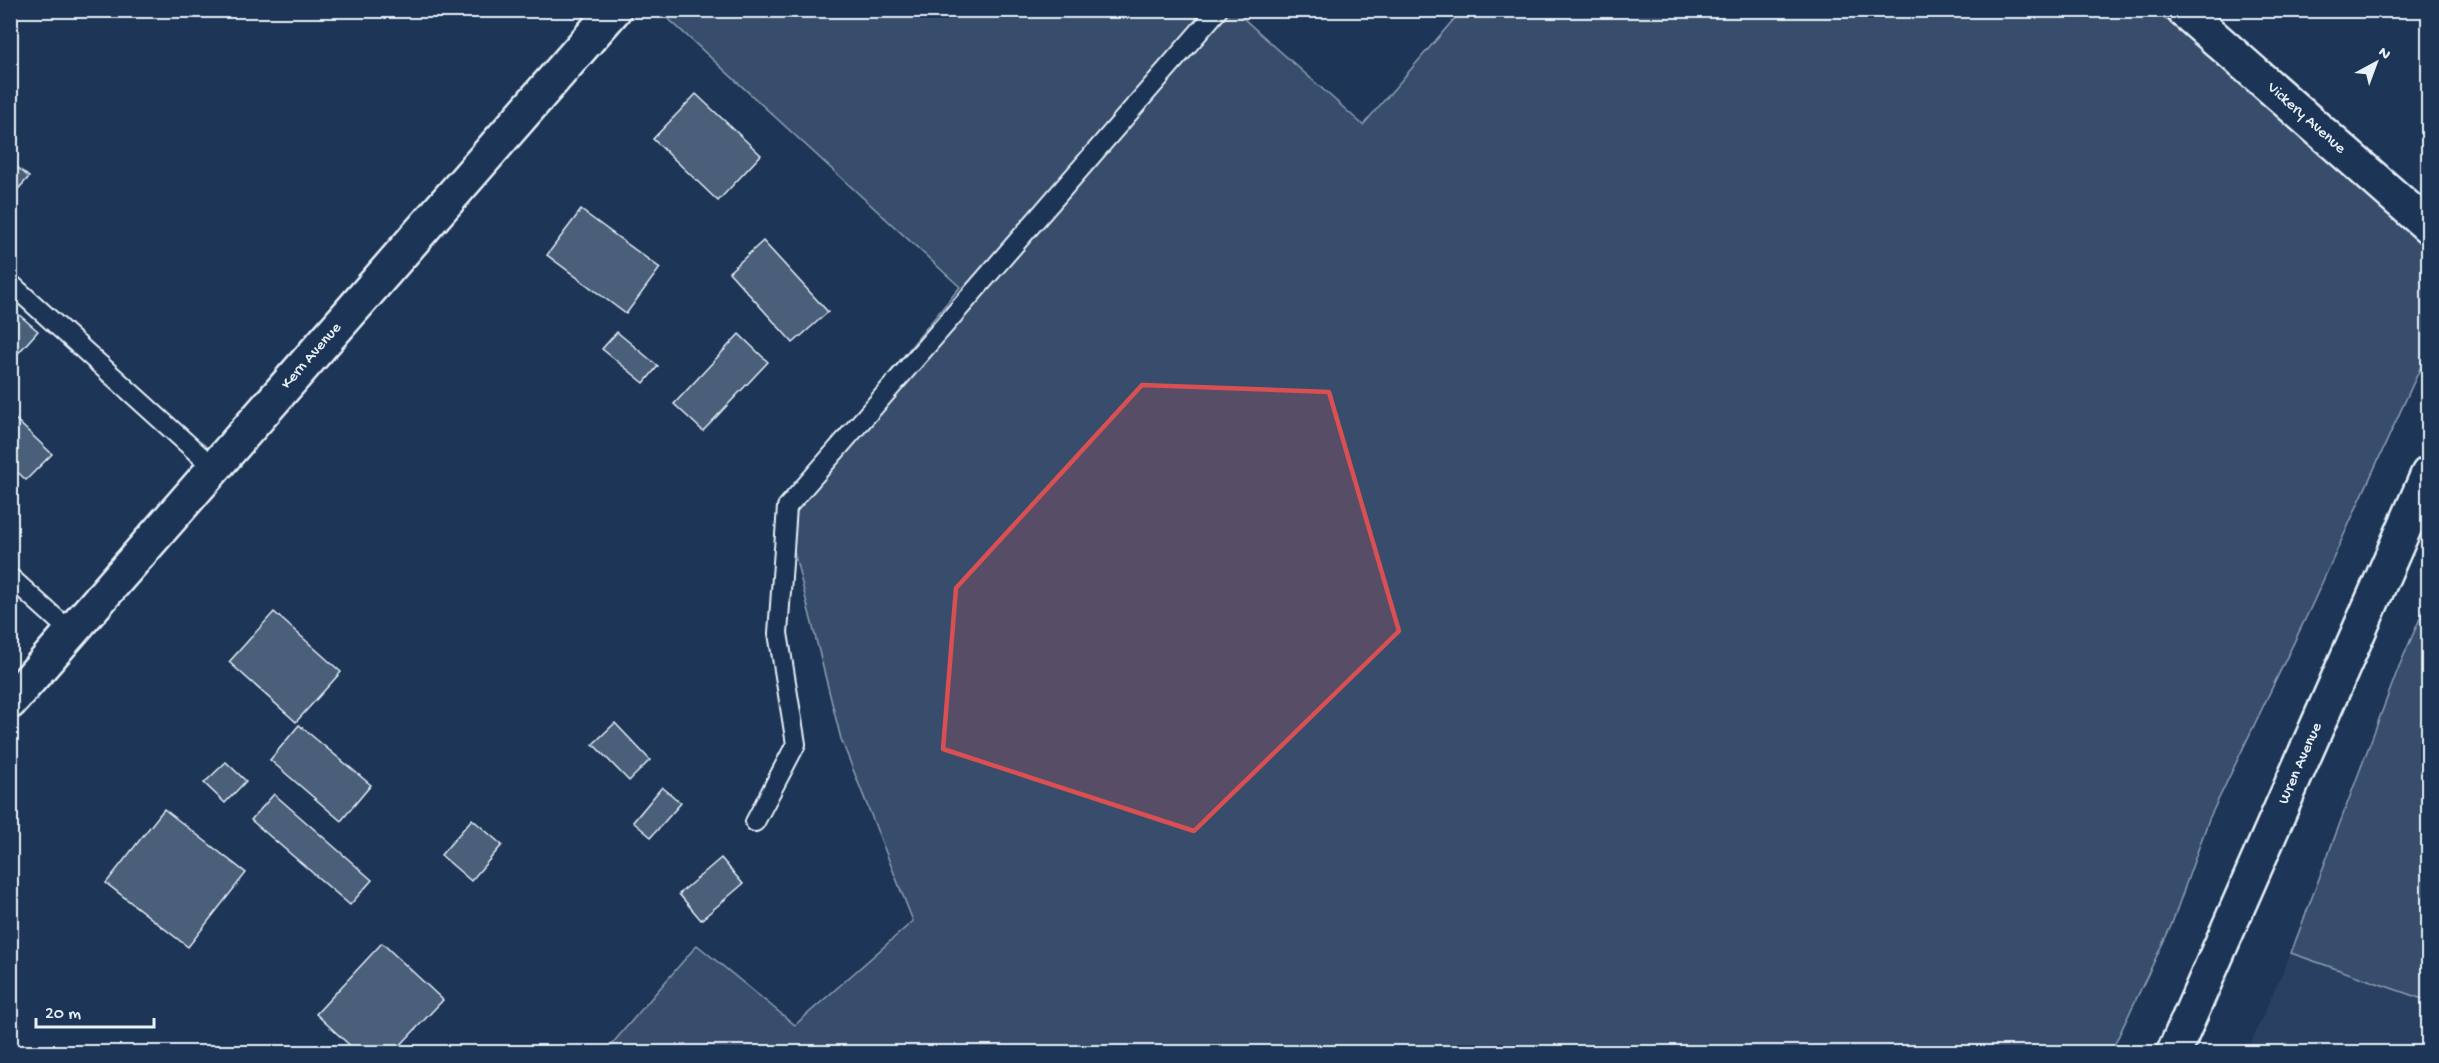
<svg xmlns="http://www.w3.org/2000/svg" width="2439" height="1063" viewBox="0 0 2439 1063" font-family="'Gochi Hand',sans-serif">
	<rect width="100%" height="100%" fill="#1d3557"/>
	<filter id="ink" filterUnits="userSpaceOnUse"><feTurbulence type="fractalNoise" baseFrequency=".0167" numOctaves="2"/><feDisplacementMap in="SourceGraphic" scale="12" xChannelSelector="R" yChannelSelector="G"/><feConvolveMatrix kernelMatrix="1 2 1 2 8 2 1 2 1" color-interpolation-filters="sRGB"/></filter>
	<g filter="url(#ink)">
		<polygon fill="#2a4162" points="2291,953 2428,1001 2428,1052 2247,1052"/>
		<g fill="#374d6c" stroke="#909fb2" stroke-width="1.5">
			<polygon points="660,11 1235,11 1363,125 1461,11 2186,11 2349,134 2428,204 2428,351 2311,607 2209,819 2171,926 2111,1052 605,1052 697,945 795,1025 913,921 841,739 782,504 960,287"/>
			<polygon points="2428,600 2428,1001 2291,953 2398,669"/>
		</g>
		<g fill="#495e7a" stroke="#e8f1f8" stroke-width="1.5">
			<polygon points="696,94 761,155 718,201 653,139"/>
			<polygon points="10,161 29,177 10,198"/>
			<polygon points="581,210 660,268 626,314 547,255"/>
			<polygon points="763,241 828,312 793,343 729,272"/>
			<polygon points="10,307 38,331 13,359 10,357"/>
			<polygon points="617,332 658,366 644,383 602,349"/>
			<polygon points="739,334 768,362 703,431 674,404"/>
			<polygon points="10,414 52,454 26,480 10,465"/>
			<polygon points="274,612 341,672 296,722 229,662"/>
			<polygon points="615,723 650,760 629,781 593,744"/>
			<polygon points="299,725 371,785 341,821 270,760"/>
			<polygon points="226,762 246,781 225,803 204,783"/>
			<polygon points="662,787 681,803 651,837 633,822"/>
			<polygon points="274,794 372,880 350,905 251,820"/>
			<polygon points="164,809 246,873 188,947 106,883"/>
			<polygon points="472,819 502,845 471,881 441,855"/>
			<polygon points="721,858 743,884 701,920 679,894"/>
			<polygon points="382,943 443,1000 394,1052 357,1052 316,1014"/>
			<polygon points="10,1017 19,1025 10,1034"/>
		</g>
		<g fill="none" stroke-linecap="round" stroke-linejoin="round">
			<g stroke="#e8f1f8" stroke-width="22">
				<g id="lane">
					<polyline points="10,283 214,468"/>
					<polyline points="10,577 71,632"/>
					<polyline points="755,822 796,744 778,633 787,507 1218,10"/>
				</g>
			</g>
			<g stroke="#e8f1f8" stroke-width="38">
				<g id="street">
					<path id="s1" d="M2183,10L2428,226"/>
					<path id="s2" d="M10,702L614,10"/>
				</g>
			</g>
			<g stroke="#e8f1f8" stroke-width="38">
				<g id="secondary">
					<path id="s3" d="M2174,1052L2428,474"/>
				</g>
			</g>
			<use href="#lane" stroke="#1d3557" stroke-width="18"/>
			<use href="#street" stroke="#1d3557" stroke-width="33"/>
			<use href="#secondary" stroke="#1d3557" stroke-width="33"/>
		</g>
	</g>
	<path fill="#da5052" fill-opacity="0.2" stroke="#da5052" stroke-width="4.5" stroke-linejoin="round" d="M1142,385L1329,392L1399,631L1194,831L943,749L956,588Z"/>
	<g text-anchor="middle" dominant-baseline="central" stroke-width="5" stroke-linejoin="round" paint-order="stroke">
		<g font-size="16" fill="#e8f1f8" stroke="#1d3557">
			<text stroke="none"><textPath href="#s1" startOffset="164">Vickery Avenue</textPath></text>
			<text stroke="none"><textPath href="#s2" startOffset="459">Kern Avenue</textPath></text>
			<text stroke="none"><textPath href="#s3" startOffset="315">Wren Avenue</textPath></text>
		</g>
	</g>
	<rect width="2439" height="1063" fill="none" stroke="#1d3557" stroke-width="36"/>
	<rect x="18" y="18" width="2403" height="1027" fill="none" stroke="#e8f1f8" stroke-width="2" filter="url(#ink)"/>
	<g transform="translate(2376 63) rotate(41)" stroke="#1d3557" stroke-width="4.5" paint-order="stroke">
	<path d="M0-4.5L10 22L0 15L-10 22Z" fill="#e8f1f8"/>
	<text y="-9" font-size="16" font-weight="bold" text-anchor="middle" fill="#e8f1f8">N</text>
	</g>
	<path d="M36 1018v9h118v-9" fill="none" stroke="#e8f1f8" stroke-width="3"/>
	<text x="45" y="1018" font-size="18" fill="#e8f1f8" stroke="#1d3557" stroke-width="4.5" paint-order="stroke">20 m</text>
</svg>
